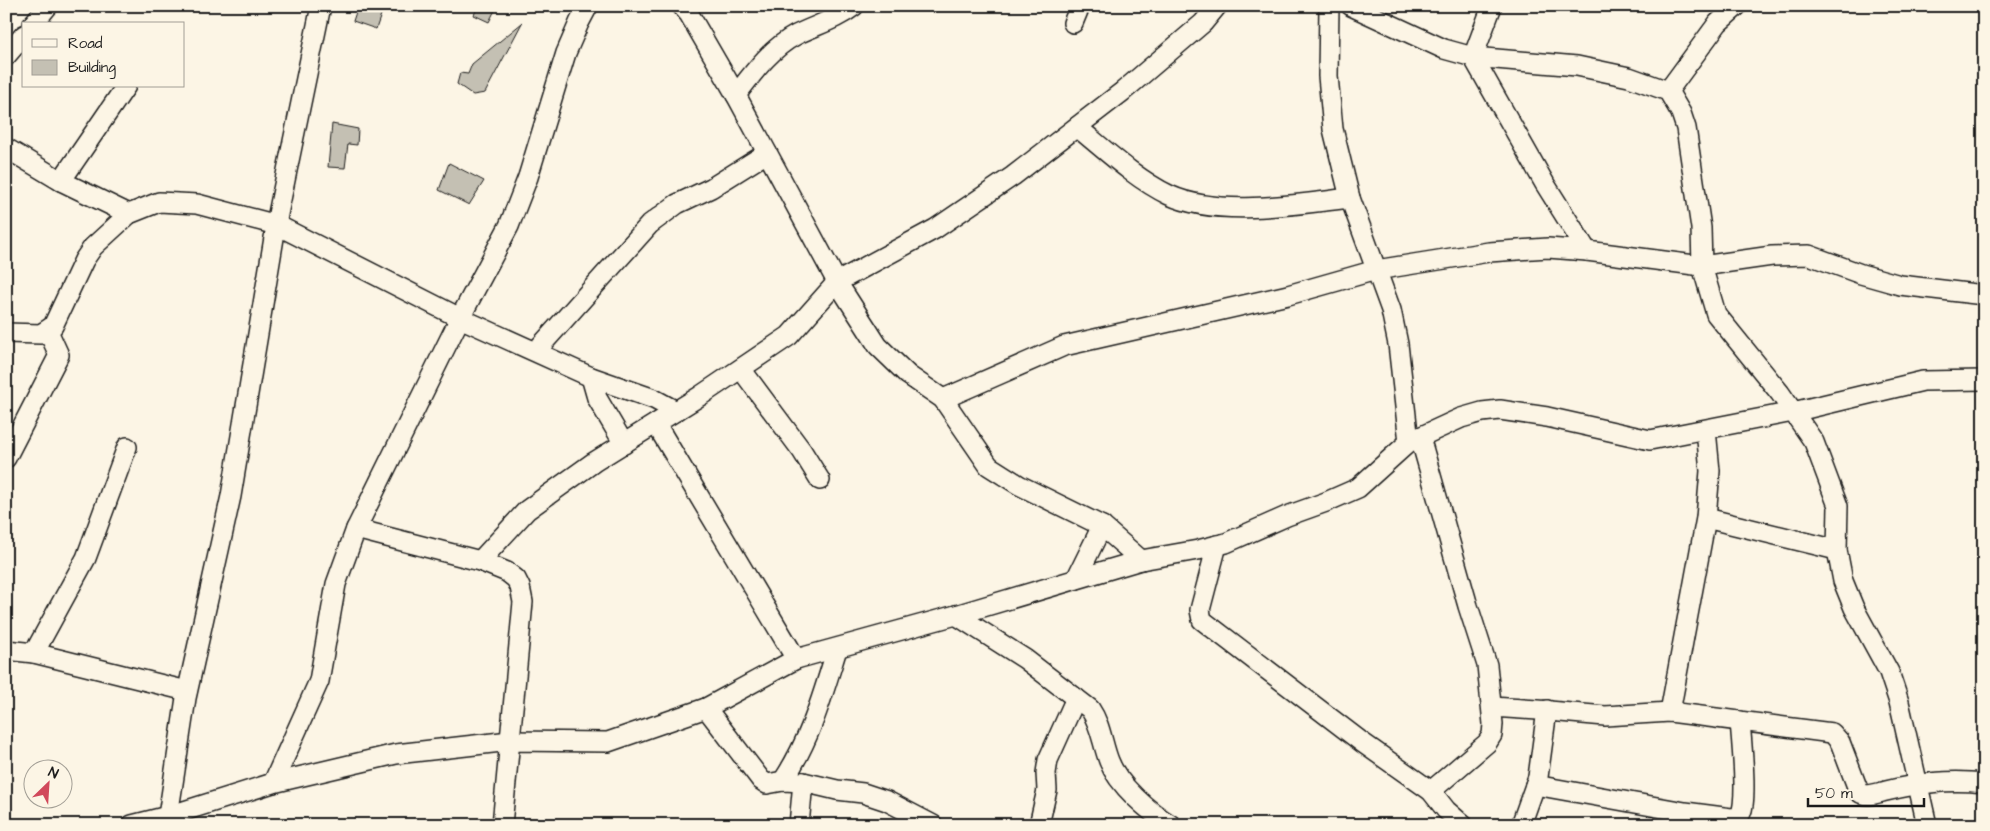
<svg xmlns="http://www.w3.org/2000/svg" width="1990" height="831" viewBox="0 0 1990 831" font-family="'Architects Daughter',sans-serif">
	<rect width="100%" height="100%" fill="#fcf5e5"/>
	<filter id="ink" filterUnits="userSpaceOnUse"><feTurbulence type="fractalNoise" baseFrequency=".02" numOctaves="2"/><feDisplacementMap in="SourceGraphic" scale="10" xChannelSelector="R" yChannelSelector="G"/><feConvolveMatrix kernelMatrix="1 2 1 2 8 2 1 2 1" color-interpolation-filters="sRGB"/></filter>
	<g filter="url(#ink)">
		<g fill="#c4c0b3" stroke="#1c1c1c">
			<polygon points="358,6 384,6 376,29 353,21"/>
			<polygon points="478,6 497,6 489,22 474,15"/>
			<polygon points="522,23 485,93 473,95 457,84 460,73 468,74 472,64"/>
			<polygon points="332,124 358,129 357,145 348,144 345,168 328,167"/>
			<polygon points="449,163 484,181 469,205 439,190"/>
		</g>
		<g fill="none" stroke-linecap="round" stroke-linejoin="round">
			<g stroke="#1c1c1c" stroke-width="22">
				<g id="street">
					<polyline points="682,6 689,14 736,95 837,282 878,346 908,375 943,399 989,466 1019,485 1102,526 1141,560"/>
					<polyline points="1329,6 1328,76 1333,129 1350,198 1391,310 1398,344 1409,442"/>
					<polyline points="1351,6 1444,49 1473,57 1577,66 1629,77 1668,91 1681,113 1686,128 1701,228 1702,266 1716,314 1780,393 1814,442 1838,506 1837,550 1843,581 1854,608 1889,672 1899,702 1927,825"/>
					<polyline points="1492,6 1473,57 1545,184 1587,251"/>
					<polyline points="1073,23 1080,6"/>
					<polyline points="33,24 48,6"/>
					<polyline points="6,56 24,35"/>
					<polyline points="1668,91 1718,23 1737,6"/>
					<path d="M736,95C753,73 771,48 796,35C816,25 836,20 854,6"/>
					<path d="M1077,127C1106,151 1136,179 1169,195C1219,218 1297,204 1350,198"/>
					<polyline points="6,148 61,181 129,214"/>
					<polyline points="61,181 126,86"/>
					<polyline points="6,333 41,334 53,326 84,260 93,247 129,214 159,202 197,204 277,225 460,318 591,377 654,399 676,411"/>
					<polyline points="536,351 650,224 677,204 711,188 767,153"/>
					<polyline points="741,369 802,451 820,480"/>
					<polyline points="591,377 597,398 624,444"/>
					<polyline points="943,399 1064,346 1288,295 1376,270 1489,252 1548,248 1587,251 1702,266 1772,256 1809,255 1861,274 1900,285 1984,295"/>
					<polyline points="656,424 796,659"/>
					<polyline points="1420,437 1468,606 1487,665 1493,724 1492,735 1487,743 1431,791"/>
					<polyline points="6,458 59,355 48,331"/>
					<polyline points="1706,518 1837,550"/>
					<polyline points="356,529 480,561 507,572 516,579 520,587 523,602 502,825"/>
					<polyline points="1217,545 1200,610 1202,620 1363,743 1431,791 1446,810 1463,825"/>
					<polyline points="480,561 527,510 594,462 700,396 789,336 837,282 935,229 1013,176 1122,92 1203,23 1217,6"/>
					<polyline points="1076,579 1102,526"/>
					<path d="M956,615L1025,659L1090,709C1101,725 1102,743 1109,761C1118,785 1149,812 1171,825"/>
					<polyline points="6,650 34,653 187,691"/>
					<polyline points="34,653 86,558 127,447"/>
					<path d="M1492,707L1538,710L1605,716L1670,712L1832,733L1840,742L1859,792C1867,798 1877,793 1886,791C1919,783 1949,779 1984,783"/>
					<polyline points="706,708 761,780 767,784 783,781 803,782 837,790 863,793 887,801 933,825"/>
					<polyline points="1670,712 1706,518 1710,471 1706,430"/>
					<path d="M783,781C811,738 822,697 837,649"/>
					<polyline points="273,783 319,681 336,584 356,529 460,318 509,226 528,177 566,53 579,23 588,6"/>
					<path d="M1535,785L1685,812L1731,818C1733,818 1738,817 1739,816C1749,809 1741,736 1740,721"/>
					<polyline points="132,825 168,816 273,783 396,754 510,741 608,742 706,708 796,659 956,615 1141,560 1198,550 1226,543 1287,516 1326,502 1358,488 1409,442 1461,418 1482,412 1500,410 1547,417 1650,440 1793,412 1923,381 1984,380"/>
					<polyline points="164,825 168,816 186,698 231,496 278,214 321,6"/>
					<polyline points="799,825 803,782"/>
					<polyline points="1039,825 1047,790 1046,773 1048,760 1076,698"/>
					<polyline points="1521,825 1538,777 1547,710"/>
				</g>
			</g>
			<use href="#street" stroke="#fcf5e5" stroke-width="19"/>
		</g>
	</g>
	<rect width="1990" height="831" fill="none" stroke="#fcf5e5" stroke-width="25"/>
	<rect x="12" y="12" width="1965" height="806" fill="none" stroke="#1c1c1c" stroke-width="2" filter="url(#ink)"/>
	<rect x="22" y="22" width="162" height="65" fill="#fcf5e5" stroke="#a29e95"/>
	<rect x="32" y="39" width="25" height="8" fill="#fcf5e5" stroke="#a29e95"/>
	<text x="68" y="48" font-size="15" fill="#1c1c1c">Road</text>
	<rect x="32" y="60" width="25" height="15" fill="#c4c0b3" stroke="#a29e95"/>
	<text x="68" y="72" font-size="15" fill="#1c1c1c">Building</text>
	<g transform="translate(48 784) rotate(25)"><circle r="24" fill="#fcf5e5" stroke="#a29e95"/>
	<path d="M0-4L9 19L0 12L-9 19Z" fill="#d1495b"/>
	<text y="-8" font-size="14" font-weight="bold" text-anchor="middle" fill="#1c1c1c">N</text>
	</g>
	<path d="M1808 798v8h116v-8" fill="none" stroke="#1c1c1c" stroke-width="2.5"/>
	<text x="1815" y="798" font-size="15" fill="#1c1c1c" stroke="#fcf5e5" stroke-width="4" paint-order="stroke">50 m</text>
</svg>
